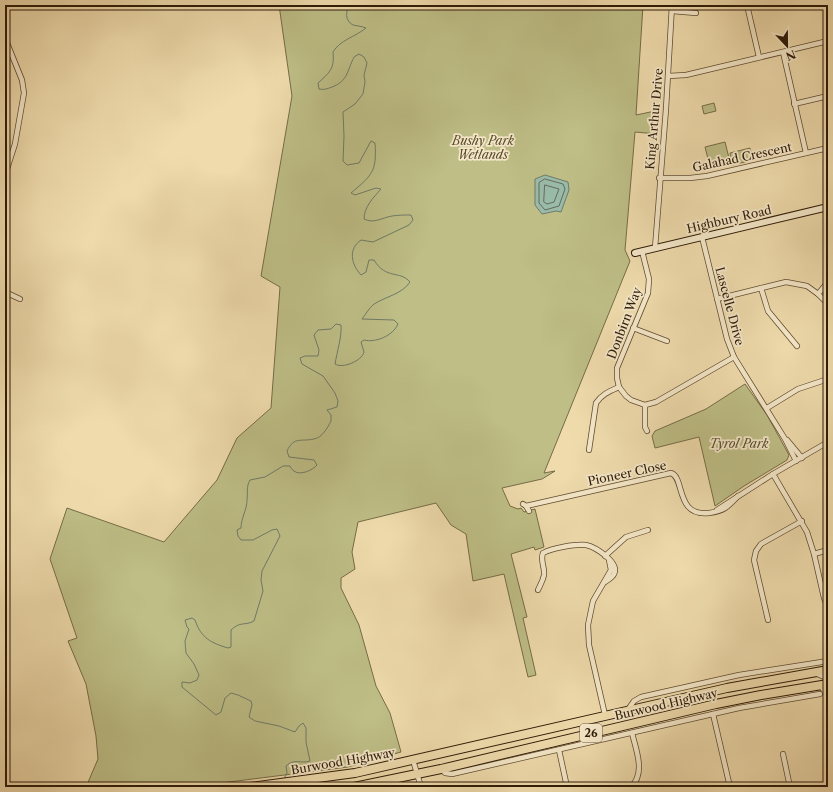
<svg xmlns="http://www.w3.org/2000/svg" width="833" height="792" viewBox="0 0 833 792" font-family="'Libre Caslon Text',serif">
	<rect width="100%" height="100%" fill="#efdbac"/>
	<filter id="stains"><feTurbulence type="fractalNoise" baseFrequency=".005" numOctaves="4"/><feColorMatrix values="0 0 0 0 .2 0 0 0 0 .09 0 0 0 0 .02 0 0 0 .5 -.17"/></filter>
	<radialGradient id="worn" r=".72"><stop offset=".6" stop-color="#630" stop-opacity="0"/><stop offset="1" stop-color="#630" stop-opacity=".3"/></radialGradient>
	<g fill="#bebe86" stroke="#766c47">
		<polygon points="279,5 643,5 636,115 660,110 657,134 635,132 625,250 630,261 544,473 555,471 542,479 502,488 510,506 518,509 521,508 524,512 535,509 544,547 535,550 534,547 511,554 527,617 523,618 536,675 528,677 504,574 473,581 466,534 451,525 436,503 358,522 352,552 355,569 341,578 341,588 359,625 376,686 390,713 401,752 348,767 221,783 205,787 86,787 98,759 96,736 86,684 68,641 77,638 50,559 67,508 164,542 217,480 237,438 271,408 280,287 261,276 292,96"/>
		<polygon points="714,103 716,111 704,114 702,106"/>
		<polygon points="725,142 730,162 710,167 705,147"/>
		<polygon points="750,148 753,160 732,165 730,153"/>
		<polygon points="745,384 767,415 789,455 787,460 744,486 715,506 699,437 655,448 652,436 655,431 706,409"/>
	</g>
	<polygon fill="#9abbaa" stroke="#6f7b69" points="545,175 568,182 569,190 561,212 556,211 542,214 535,205 535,179"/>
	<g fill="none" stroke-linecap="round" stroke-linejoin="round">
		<g stroke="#646b59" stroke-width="1">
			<polygon points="545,179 563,184 565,189 559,206 545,210 539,203 539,183"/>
			<polygon points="545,185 559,189 554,202 547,204 544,202"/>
		</g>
		<path stroke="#6f7b69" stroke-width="1" d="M284,779L287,773L286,766C294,758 301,764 310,761L306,742V728L303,723L299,726L295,732L279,726L255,721L249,717L252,705L251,701L238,695L231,693L225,698L221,712L216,715L182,687V682L190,683L197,680L199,675L194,664L186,653L185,641L189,629L187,627L185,620L192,618L195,620C201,638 211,643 228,648L231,647V630C240,621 245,626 254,621L263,591L261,580L262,571L280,536L277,529L272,530L253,540H241L238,536L237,530L241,528C241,518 247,510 247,500C248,492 246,487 250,480L265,477L283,466H290C291,468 292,470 294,471C300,476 313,470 317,465L314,460L289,457L287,451C294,436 301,442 314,439C322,438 328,427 331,421V415L327,410L337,407L338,401L335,393L323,376L302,364L300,358L305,356H318L319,350L314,335L318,330L331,329L336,324L341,325C342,336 337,352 335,364C342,369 362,361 364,352L361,342L364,340C375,343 393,336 398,324L394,320L362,319C366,314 369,308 374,304C387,296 402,294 410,282C400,270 386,280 374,260H369L366,272L361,275C351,264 348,249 361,240L373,242L409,225L413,220L411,215C405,215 398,215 392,216C381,218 374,224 364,219C364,207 373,198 381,189L376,188L355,195L351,193C372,175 377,172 375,143L371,141L359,163L347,165L343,161L344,136L343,112L355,104L363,94L365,82L364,75L367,63L364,57L359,54L354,57C347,71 348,81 332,87C327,89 324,90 319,89L318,83C329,73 335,69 333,52C340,40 355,37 366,28C361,26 357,26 353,25C345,21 345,11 350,5"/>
		<g stroke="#5e4b31" stroke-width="6">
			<g id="minor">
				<polyline points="747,5 759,57"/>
				<polyline points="672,11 696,13"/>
				<polyline points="5,38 22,80 24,93 15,144 5,175"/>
				<polyline points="783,52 806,153"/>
				<polyline points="668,76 686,75 828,41"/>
				<polyline points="794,104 828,96"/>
				<polyline points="659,178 690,178 707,176 828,148"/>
				<polyline points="702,237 727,339 734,357 785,439 796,461"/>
				<polyline points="655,248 666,109 672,5"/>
				<polyline points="642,251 649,279 648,293 617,368 617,378 619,387 626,396 631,400 645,405 656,402 734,357"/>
				<polyline points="761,288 768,311 797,346"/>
				<polyline points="5,292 20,299"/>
				<polyline points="818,294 828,282"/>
				<polyline points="717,299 786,282 807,286 818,294 828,304"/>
				<polyline points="633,328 667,341"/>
				<polyline points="645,405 645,427 647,431"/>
				<polyline points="767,408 798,389 828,379"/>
				<polyline points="787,440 802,458"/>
				<path d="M589,450L596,403C602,394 610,391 619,387"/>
				<polyline points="773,474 807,532 814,554 824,598 826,603 828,604"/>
				<polyline points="523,504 526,506 529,511"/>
				<path d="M526,506L671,473C685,477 675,517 709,513C724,511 728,507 738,496"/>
				<polyline points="717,510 773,474 828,442"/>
				<polyline points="814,554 828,550"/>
				<polyline points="605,556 626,537 648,530"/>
				<path d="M538,590C540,585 543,581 544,575C545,568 540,560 543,553C552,548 575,544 586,545C595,547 620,562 614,574C613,577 608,580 605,582"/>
				<polyline points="768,620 754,560 756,551 761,544 802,521"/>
				<polyline points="627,711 634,701 641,697 739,675 828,661"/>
				<polyline points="713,714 730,787"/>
				<polyline points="605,715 589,645 588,625 593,601 611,570 609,560"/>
				<polyline points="559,750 567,787"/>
				<polyline points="783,754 790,787"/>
				<polyline points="413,760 421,787"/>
				<polyline points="441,769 445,773 452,774 739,708 820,694"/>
				<path d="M631,787C646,773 636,750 632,733"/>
			</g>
		</g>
		<g stroke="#5e4b31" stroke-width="7">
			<g id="tertiary">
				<polyline points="816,673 826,677 828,680"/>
				<polyline points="821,685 828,696"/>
			</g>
		</g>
		<g stroke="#2e1b08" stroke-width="8">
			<polyline id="secondary" points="635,253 828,207"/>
		</g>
		<g stroke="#2e1b08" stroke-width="10">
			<g id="trunk">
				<polyline points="250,787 355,773 727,688 828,670"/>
				<polyline points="354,787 441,769 716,704 761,695 828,684"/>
			</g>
		</g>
		<use href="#minor" stroke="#f5e8c9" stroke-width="4.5"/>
		<use href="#tertiary" stroke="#f5e8c9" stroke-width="5.5"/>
		<use href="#secondary" stroke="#f5e8c9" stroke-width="6"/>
		<use href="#trunk" stroke="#efdbac" stroke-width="8"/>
	</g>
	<g text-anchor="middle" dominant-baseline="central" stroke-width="3.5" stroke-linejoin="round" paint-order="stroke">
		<rect fill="#f5e8c9" stroke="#6a5842" stroke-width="1" x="580" y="724" width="22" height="18" rx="3"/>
		<g font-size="11" font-weight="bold" fill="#2e1b08">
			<text x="591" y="733">26</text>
		</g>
		<g font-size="12" fill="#2e1b08" stroke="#f5e8c9">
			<text transform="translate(654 119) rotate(-85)">King Arthur Drive</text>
			<text transform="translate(742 157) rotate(-12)">Galahad Crescent</text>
			<text transform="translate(729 219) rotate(-13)">Highbury Road</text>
			<text transform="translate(730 306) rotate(75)">Lascelle Drive</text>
			<text transform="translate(624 323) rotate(-69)">Donbirn Way</text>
			<text transform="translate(627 473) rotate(-12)">Pioneer Close</text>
			<text transform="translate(666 704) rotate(-13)">Burwood Highway</text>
			<text transform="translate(343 761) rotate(-10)">Burwood Highway</text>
		</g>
		<g font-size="12" font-style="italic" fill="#594c2e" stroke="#f5e8c9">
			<text x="483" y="140">Bushy Park<tspan x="483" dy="14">Wetlands</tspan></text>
			<text x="739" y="443">Tyrol Park</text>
		</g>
	</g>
	<rect width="833" height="792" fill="none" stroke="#efdbac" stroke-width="20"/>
	<rect x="6" y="6" width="821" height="780" fill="none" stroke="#2e1b08" stroke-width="2"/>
	<rect x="10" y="10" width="813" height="772" fill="none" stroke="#2e1b08"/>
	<g transform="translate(787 46) rotate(158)" stroke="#f5e8c9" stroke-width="3" paint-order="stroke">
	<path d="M0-3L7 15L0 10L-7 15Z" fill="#2e1b08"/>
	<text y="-6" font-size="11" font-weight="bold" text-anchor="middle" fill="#2e1b08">N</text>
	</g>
	<rect width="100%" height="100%" filter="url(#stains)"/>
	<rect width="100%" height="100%" fill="url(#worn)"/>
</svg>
